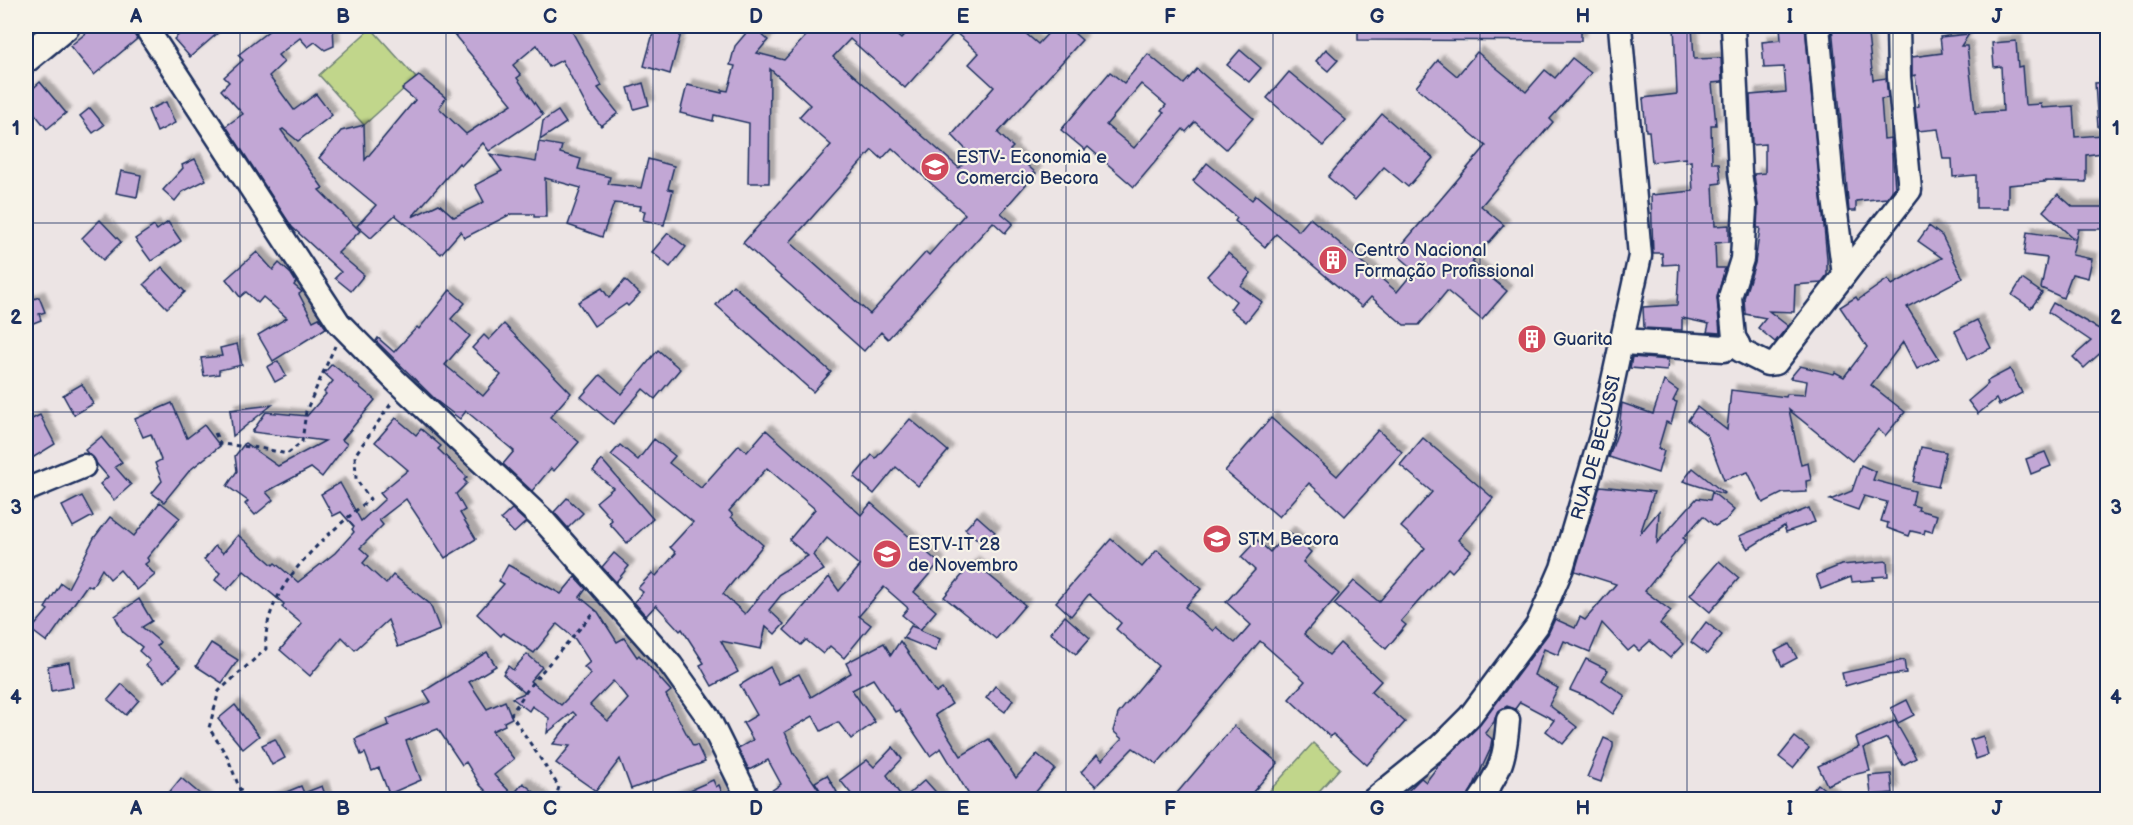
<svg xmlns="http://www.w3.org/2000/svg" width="2133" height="825" viewBox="0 0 2133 825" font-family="'Balsamiq Sans',sans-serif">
	<defs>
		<filter id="shadow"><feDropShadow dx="5.5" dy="-5.5" stdDeviation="1.5" flood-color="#0004"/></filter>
	</defs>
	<rect width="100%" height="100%" fill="#ece4e4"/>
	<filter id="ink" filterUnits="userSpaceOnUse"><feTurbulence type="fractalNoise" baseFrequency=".0167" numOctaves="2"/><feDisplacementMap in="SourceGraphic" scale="12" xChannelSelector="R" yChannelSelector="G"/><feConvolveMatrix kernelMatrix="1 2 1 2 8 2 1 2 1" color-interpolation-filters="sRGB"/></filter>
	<g filter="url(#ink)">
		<g fill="#c1d68b" stroke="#6e8274" stroke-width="1.5">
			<polygon points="371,28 416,78 364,125 319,75"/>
			<polygon points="1313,743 1340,768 1312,799 1262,799"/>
		</g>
		<g fill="#c2a7d5" stroke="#1b2f5e" stroke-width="1.5" fill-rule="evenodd" filter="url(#shadow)">
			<polygon points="95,26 129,26 137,39 94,75 70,46"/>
			<polygon points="189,26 226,26 190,57 174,39"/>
			<polygon points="275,26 333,26 334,46 325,50 315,42 308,47 300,38 278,55 284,62 269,76 294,110 316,94 332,115 298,141 283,129 281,130 323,188 319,190 360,231 338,253 364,275 351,291 335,278 341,272 292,227 226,126 243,114 221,90 229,82 224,77 243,60 238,55"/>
			<polygon points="447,26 569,26 602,86 598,88 618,113 601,126 589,111 562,60 549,67 537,45 513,65 521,75 517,78 543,115 489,151 483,143 461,166 459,163 412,217 439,204 454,217 484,202 475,185 502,171 490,154 536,162 539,142 562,146 560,153 581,159 578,169 610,177 608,184 641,188 648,159 674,166 668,189 673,190 664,225 643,220 645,211 640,210 641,206 614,203 602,237 568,225 581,188 545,178 546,217 534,217 534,214 511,214 464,238 461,231 441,254 395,215 371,238 357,226 376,205 319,158 341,131 364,125 365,160 415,100 402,89 419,76 446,98 439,108 466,134 512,104"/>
			<polygon points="655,26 683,26 670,74 644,66"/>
			<path d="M752,26L768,40L757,53L784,60L815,26H886L901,39L913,26H1017L1038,44L1055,26H1066L1082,40L998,133L1013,147L1010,150L1036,173L1001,213L1013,223L1005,233L993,222L888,339L881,332L864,351L743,243L831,145L799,117L810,105L770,69L769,183H748L749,123L714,115L713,121L680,113L687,85L722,93V90L728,91L735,66L730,65L735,46ZM955,32L979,53L969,64L994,87L952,135L971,155L959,168L833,57L850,39L905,88ZM892,148L965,214L929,255L926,252L870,314L790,242L872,150L882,159Z"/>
			<polygon points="1358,26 1581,26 1581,41 1358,40"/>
			<polygon points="1674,26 1692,26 1694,59 1721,58 1722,82 1712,83 1716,125 1711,125 1712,163 1719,163 1721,183 1713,184 1715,226 1729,225 1729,242 1715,243 1716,268 1725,268 1717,298 1720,333 1707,332 1709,324 1682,318 1682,330 1644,328 1643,307 1677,305 1679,264 1663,265 1662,253 1653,253 1651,195 1693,191 1691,161 1686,162 1685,158 1652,162 1649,131 1646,131 1643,98 1677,94"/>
			<polygon points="1780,26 1805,26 1827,258 1827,275 1821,283 1795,285 1794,312 1769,311 1788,326 1775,342 1758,328 1766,318 1745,314 1744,298 1755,263 1760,228 1757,228 1758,205 1754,174 1765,173 1765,144 1752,145 1750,95 1786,92 1784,67 1764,68 1762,42 1781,40"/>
			<polygon points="1832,26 1867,26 1873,80 1886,78 1888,98 1881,99 1884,139 1891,138 1895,187 1887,198 1856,201 1856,211 1849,211"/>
			<polygon points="1969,34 1961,46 1967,46 1975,113 2003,111 2001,66 1994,67 1992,43 2016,41 2018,67 2022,66 2025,105 2041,104 2042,108 2073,106 2075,137 2102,135 2103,153 2086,155 2086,182 2043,181 2045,182 2008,185 2008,208 1976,208 1976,175 1953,177 1952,159 1943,159 1938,129 1918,131 1915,107 1919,106 1915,75 1912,76 1912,57 1942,53 1940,37"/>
			<polygon points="1326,49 1338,60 1328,71 1316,61"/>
			<polygon points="1240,50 1261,68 1249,82 1227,65"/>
			<polygon points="1477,52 1526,92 1545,70 1555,78 1572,58 1591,73 1550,119 1553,122 1481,206 1504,225 1472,262 1507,291 1482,320 1447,291 1419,325 1404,325 1371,297 1362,307 1276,234 1265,247 1235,221 1237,218 1193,181 1207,163 1252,200 1256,195 1299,231 1310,218 1397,292 1415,270 1395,253 1486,146 1416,87 1438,60 1457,76"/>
			<path d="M1148,54L1184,84L1197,69L1253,118L1226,149L1195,122L1186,132L1183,129L1134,187L1088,147L1085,150L1061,130L1110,72L1124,83ZM1141,84L1166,105L1161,111L1164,113L1134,148L1106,125Z"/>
			<polygon points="1289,72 1346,120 1323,146 1267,98"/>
			<polygon points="40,82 66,113 47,129 26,103 26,95"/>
			<polygon points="2108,82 2108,126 2098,127 2095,83"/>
			<polygon points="643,83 649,105 634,109 628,88"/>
			<polygon points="166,102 175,123 157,132 148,110"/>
			<polygon points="90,108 104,125 93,133 80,116"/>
			<polygon points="558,111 566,123 540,140 543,121"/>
			<polygon points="1382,114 1433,158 1408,187 1384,167 1355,200 1328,177"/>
			<polygon points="195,159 206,180 182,192 175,201 163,190 183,168 182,165"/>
			<polygon points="121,171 141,175 137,197 116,193"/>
			<polygon points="2058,194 2073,207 2104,207 2104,229 2078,229 2072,255 2092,259 2088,278 2072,274 2063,298 2041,288 2047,258 2024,255 2027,232 2074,239 2043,211"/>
			<polygon points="100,220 121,242 103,260 82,238"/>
			<polygon points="168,222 181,241 151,261 135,239 154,226 157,230"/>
			<polygon points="1929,226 1942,236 1963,278 1907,307 1939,358 1917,369 1903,342 1871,385 1905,412 1885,436 1878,429 1852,461 1789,410 1801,465 1808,463 1811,480 1806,481 1807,492 1783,493 1763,503 1748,472 1724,480 1707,435 1688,420 1697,407 1727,430 1731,390 1786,397 1787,394 1805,395 1807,381 1790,378 1800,366 1834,374 1835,372 1844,377 1867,347 1840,307 1856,297 1858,300 1888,279 1892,285 1942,258 1918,241"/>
			<polygon points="668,233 686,247 670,267 652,252"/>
			<polygon points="257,252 273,270 279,263 291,274 296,282 294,285 302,292 299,294 313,321 319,318 326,328 273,361 258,335 287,318 263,297 258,303 246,292 240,297 226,279"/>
			<polygon points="1228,253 1251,273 1241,286 1262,302 1246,322 1230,309 1236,301 1207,276"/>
			<polygon points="162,267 185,292 167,308 144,284"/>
			<polygon points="2022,279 2042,293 2031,308 2012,295"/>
			<polygon points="625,280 640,294 628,306 626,304 594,326 578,302 602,288 609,298"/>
			<polygon points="733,285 831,372 813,392 716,305"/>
			<polygon points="450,290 465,303 451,319 470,336 445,365 483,396 501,375 472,348 484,335 489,340 504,324 571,393 550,417 579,442 554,471 551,468 532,491 503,464 514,451 466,411 460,419 438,402 376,341 378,338 394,352 417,327 419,329"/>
			<polygon points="39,297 45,312 39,314 41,320 26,326 26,302"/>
			<polygon points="2053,303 2108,334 2108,346 2084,368 2073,357 2091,341 2048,312"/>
			<polygon points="1977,320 1991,348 1968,359 1955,331"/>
			<polygon points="237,344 242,365 219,370 219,374 204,376 201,358 222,356 220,348"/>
			<polygon points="658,350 680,369 655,399 643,389 613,424 581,397 600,375 622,394"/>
			<polygon points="1632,357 1668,360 1667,371 1630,368"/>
			<polygon points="278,361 286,376 275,382 267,367"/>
			<polygon points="332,364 375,400 342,440 347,444 322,477 311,468 266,492 273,500 255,515 245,504 248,501 227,486 237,471 235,456 245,443 278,466 325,441 252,432 266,412 307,416 326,394 324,392 333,381 324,373"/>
			<polygon points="2010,369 2022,393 1999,405 1996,399 1978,414 1968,401 1988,384 1987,381"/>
			<polygon points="1664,381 1678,391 1673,401 1677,402 1671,424 1666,422 1658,449 1664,451 1658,473 1609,457 1619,428 1622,403 1653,414"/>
			<polygon points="82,384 93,404 74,415 63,395"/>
			<polygon points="172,403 187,438 204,425 220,446 190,470 164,502 152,493 162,481 155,463 161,460 151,434 143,437 135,419"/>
			<polygon points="272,405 233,436 230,410"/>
			<polygon points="40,415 55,444 26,462 26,422"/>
			<polygon points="396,418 416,435 421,429 441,446 438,449 467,477 464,480 467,483 456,494 465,510 460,513 476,539 445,558 406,499 379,520 383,525 360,548 369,556 363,563 386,584 393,575 430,604 440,630 398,647 388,620 355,650 342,637 310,676 280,650 302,624 282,607 284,604 244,571 227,590 215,580 220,573 204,560 215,546 223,553 238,535 273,565 275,563 298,582 335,553 354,532 352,529 354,527 341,512 333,516 321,494 340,483 361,521 385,499 380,493 408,470 375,442"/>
			<polygon points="1271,418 1337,476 1378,430 1402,452 1345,516 1309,483 1279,517 1225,471"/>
			<polygon points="910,419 948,451 918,486 896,467 874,494 854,477 872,455 876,458"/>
			<path d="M766,430L861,515L871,503L939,563L914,592L936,611L920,630L940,639L935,651L903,638L911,626L919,629L902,615L908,608L884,587L859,616L871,625L844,658L830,646L823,654L806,640L801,645L784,630L829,577L839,591L860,566L827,538L813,555L824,570L781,595L769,610L784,624L775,634L766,626L761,649L721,641L738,672L712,686L700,665L704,663L682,629L680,631L656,605L646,616L634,602L643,592L638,588L652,573L656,576L676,553L670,547L693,522L611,455L620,445L638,460L654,439L675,456L669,463L701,488L739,445L747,452ZM767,468L815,509L789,540L808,556L777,575L745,614L723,594L763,545L731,517L733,515L729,511Z"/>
			<polygon points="101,437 122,462 115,467 131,485 114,500 100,484 108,477 85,450"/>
			<polygon points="1423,438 1493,498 1458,540 1471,551 1452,572 1448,568 1401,621 1406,625 1386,649 1334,604 1354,581 1379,602 1425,548 1401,527 1432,492 1400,465"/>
			<polygon points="1921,447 1946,452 1938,487 1913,482"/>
			<polygon points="2045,452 2051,466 2031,474 2026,459"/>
			<polygon points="602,460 653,519 627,543 609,523 612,520 596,502 613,488 593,471"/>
			<polygon points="1861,465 1876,472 1873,480 1915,491 1912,505 1919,507 1918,510 1937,515 1932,532 1925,530 1924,534 1911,531 1909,536 1887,528 1888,523 1881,521 1887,502 1864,496 1858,510 1830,500 1852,491"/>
			<polygon points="1693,468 1724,493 1723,494 1683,481"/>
			<polygon points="1600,486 1654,492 1640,534 1659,511 1657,543 1697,498 1710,500 1712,492 1734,510 1726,520 1715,526 1703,516 1683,538 1686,540 1645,591 1671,611 1660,624 1683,644 1670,658 1650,641 1639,651 1634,646 1628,651 1602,623 1590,652 1564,641 1558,655 1544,649 1534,675 1558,688 1549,705 1577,727 1563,744 1546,731 1554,720 1520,702 1515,709 1507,706 1497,712 1494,722 1485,733 1492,739 1490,750 1467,800 1399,800 1421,778 1426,782 1440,763 1480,725 1548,634 1555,619 1575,628 1580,617 1585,620 1616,584 1575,571"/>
			<polygon points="82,496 93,516 73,527 62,506"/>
			<polygon points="567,498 583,513 568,528 554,512"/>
			<polygon points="160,502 180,518 147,558 149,561 145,564 155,575 137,590 120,570 110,579 102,569 92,587 87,585 47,642 31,630 48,610 45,608 61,583 68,588 94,538 110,517 134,536"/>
			<polygon points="1809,508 1815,522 1786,532 1784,526 1748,549 1739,536"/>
			<polygon points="512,509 526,522 514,533 501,519"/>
			<polygon points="977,516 995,532 984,545 965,529"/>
			<polygon points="1289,532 1311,552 1303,562 1339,594 1304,634 1329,655 1340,643 1381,681 1371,692 1405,722 1367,765 1333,734 1330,737 1289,699 1305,681 1260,641 1157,764 1133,748 1096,786 1081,772 1097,755 1102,760 1122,739 1113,731 1118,714 1158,666 1116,629 1121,623 1089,594 1071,616 1056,602 1111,539 1142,567 1157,550 1201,589 1185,607 1213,631 1216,627 1235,643 1251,625 1226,602 1255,570 1241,557 1257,540 1270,552"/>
			<polygon points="614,553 629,566 616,582 602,567"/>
			<polygon points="1719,561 1739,578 1710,612 1690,595"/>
			<polygon points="1887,561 1888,576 1873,577 1874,580 1852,582 1851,577 1821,589 1816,575 1841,565"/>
			<polygon points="973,562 1025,605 996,639 944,597"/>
			<path d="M508,565L561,594L575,577L586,589L580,597L598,612L617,642L624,638L637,657L639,655L671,691L666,695L693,746L697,745L705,762L631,789L620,759L596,791L556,763L570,746L553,744L576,715L573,712L547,733L549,718L532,706L529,711L512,698L525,693L503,674L508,666L513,670L527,654L542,667L530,681L561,705L591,674L584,667L590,662L575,639L557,624L534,653L503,633L501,636L477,614L504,584L499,581ZM613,681L628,699L608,721L590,705Z"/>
			<polygon points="139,599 152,621 142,627 160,642 157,646 180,667 165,682 146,665 150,661 139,651 142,647 123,632 115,616"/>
			<polygon points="1065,616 1090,638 1076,654 1050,633"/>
			<polygon points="1706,622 1722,635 1707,654 1691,642"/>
			<polygon points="900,641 936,693 942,689 952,704 935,715 961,756 989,739 1016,778 1037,754 1055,769 1029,800 972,800 941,748 930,756 899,710 895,712 873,679 852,690 875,722 851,739 838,722 821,731 813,716 785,732 794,753 819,790 805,800 776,800 771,791 781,784 768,760 749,770 738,748 753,740 743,723 757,715 740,685 770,667 779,684 799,674 811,697 851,673 846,663 884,643 891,655"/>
			<polygon points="211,643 238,660 222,683 196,666"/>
			<polygon points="1789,644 1797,658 1782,666 1775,651"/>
			<polygon points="487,652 496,666 469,682 487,709 505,701 512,718 504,722 505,725 492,731 514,759 494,775 513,795 523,783 544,800 495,800 480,785 466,762 462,765 438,729 406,741 421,780 389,794 379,768 372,771 365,753 361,755 355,739 389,725 387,719 431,702 424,691"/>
			<polygon points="1586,659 1608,670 1602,680 1625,696 1613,714 1592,699 1570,690"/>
			<polygon points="1904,660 1906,673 1879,676 1845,686 1842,673"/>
			<polygon points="69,662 73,687 51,691 48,666"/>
			<polygon points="122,684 139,700 126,715 108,700"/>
			<polygon points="995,686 1013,700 1005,712 986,698"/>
			<polygon points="1907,700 1914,715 1898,723 1891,708"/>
			<polygon points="235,705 259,736 243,749 218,719"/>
			<polygon points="1895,721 1916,758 1903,765 1887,738 1864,748 1870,771 1848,776 1827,785 1818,766 1859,747 1856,738"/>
			<polygon points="1234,726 1278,763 1246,800 1171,800"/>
			<polygon points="1983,736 1988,755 1976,759 1970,740"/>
			<polygon points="1795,737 1809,748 1793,768 1779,757"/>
			<polygon points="1604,738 1613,742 1613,747 1601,782 1587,777"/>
			<polygon points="275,739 285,758 272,765 262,745"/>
			<polygon points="893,747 902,759 887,775 903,799 925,780 943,800 856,800 840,780 867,760 874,767"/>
			<polygon points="1891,774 1893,793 1871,795 1869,776"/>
			<polygon points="827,775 837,792 826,800 815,782"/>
			<polygon points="181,778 207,800 163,800"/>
			<polygon points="713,780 716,787 719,785 725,800 667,800"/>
			<polygon points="1818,784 1838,800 1805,800"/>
			<polygon points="301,786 304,793 322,786 327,800 267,800"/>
		</g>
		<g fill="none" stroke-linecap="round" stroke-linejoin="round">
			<g stroke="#1b2f5e" stroke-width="27">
				<g id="minor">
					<polyline points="145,26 339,323 395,380 543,520 671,665 708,717 749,800"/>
					<polyline points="1733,26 1740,173 1745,207 1742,259 1730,297 1734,337 1741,351 1767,364 1776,363 1910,190 1899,77 1898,26"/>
					<polyline points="1818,26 1832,183 1844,275"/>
					<polyline points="1736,342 1724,347 1624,340 1624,343 1724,350 1738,344"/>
					<polyline points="26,490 84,466"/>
					<path id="s1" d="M1373,800L1440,746L1470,716L1537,626L1562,568L1601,436L1640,256L1620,26"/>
					<path d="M1480,800C1502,768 1505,758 1508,720"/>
				</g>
			</g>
			<g stroke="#1b2f5e" stroke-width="33">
				<polyline id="major" points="26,58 65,26"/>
			</g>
			<g stroke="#1b2f5e" stroke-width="3" stroke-dasharray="4.5 4.5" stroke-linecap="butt">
				<polyline points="26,146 30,151 26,156"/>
				<polyline points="215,433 220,444 260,448 287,454 302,442 306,411 335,346"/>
				<path d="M244,800L227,756L209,728L219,691L266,649C261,587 328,534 370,499L356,479L355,455L393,401"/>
				<polyline points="555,800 559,787 511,714 532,683 596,610"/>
			</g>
			<use href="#minor" stroke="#f7f3e8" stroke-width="22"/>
			<use href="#major" stroke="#f7f3e8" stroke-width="28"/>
		</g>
	</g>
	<path fill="none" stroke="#1b2f5e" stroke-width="1.5" stroke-opacity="0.55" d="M240,26V800M446,26V800M653,26V800M860,26V800M1066,26V800M1273,26V800M1480,26V800M1687,26V800M1893,26V800M26,223H2108M26,412H2108M26,602H2108"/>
	<defs>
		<g id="school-disc" transform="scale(1.5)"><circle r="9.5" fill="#d1495b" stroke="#f7f3e8"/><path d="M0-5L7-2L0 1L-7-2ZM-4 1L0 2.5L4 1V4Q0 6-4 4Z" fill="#fff"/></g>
		<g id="building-disc" transform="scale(1.5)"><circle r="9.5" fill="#d1495b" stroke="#f7f3e8"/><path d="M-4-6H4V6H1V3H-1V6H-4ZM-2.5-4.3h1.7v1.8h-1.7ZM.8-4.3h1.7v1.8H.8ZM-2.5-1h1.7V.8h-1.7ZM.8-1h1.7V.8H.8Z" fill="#fff"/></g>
	</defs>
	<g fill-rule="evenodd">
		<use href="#school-disc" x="935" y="167"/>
		<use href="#building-disc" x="1333" y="260"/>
		<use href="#building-disc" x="1532" y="339"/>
		<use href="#school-disc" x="1217" y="539"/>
		<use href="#school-disc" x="887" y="554"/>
	</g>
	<g text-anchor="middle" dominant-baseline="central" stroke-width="4.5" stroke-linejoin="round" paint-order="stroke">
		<g font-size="18" fill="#1b2f5e" stroke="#f7f3e8" text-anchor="start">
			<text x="956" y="157">ESTV- Economia e<tspan x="956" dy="21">Comercio Becora</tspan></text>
			<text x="1354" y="250">Centro Nacional<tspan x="1354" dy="21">Formação Profissional</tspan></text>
			<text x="1553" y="339">Guarita</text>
			<text x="1238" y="539">STM Becora</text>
			<text x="908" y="544">ESTV-IT 28<tspan x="908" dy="21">de Novembro</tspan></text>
		</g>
		<g font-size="18" fill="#1b2f5e" stroke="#f7f3e8">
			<text stroke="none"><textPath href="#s1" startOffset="429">RUA DE BECUSSI</textPath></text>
		</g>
	</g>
	<rect width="2133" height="825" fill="none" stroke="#f7f3e8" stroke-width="66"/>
	<rect x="33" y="33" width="2067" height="759" fill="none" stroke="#1b2f5e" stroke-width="2"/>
	<g font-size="20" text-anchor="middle" font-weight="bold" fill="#1b2f5e">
		<text x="136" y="23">A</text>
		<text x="343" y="23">B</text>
		<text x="550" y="23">C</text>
		<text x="756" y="23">D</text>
		<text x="963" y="23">E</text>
		<text x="1170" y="23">F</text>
		<text x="1377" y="23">G</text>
		<text x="1583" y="23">H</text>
		<text x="1790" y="23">I</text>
		<text x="1997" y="23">J</text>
		<text x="16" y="135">1</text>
		<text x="2116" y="135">1</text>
		<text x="16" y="324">2</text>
		<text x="2116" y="324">2</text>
		<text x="16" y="514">3</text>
		<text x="2116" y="514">3</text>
		<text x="16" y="704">4</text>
		<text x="2116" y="704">4</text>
		<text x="136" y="815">A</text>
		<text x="343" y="815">B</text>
		<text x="550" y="815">C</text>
		<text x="756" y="815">D</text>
		<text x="963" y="815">E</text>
		<text x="1170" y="815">F</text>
		<text x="1377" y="815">G</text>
		<text x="1583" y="815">H</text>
		<text x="1790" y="815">I</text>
		<text x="1997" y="815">J</text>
	</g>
</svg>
